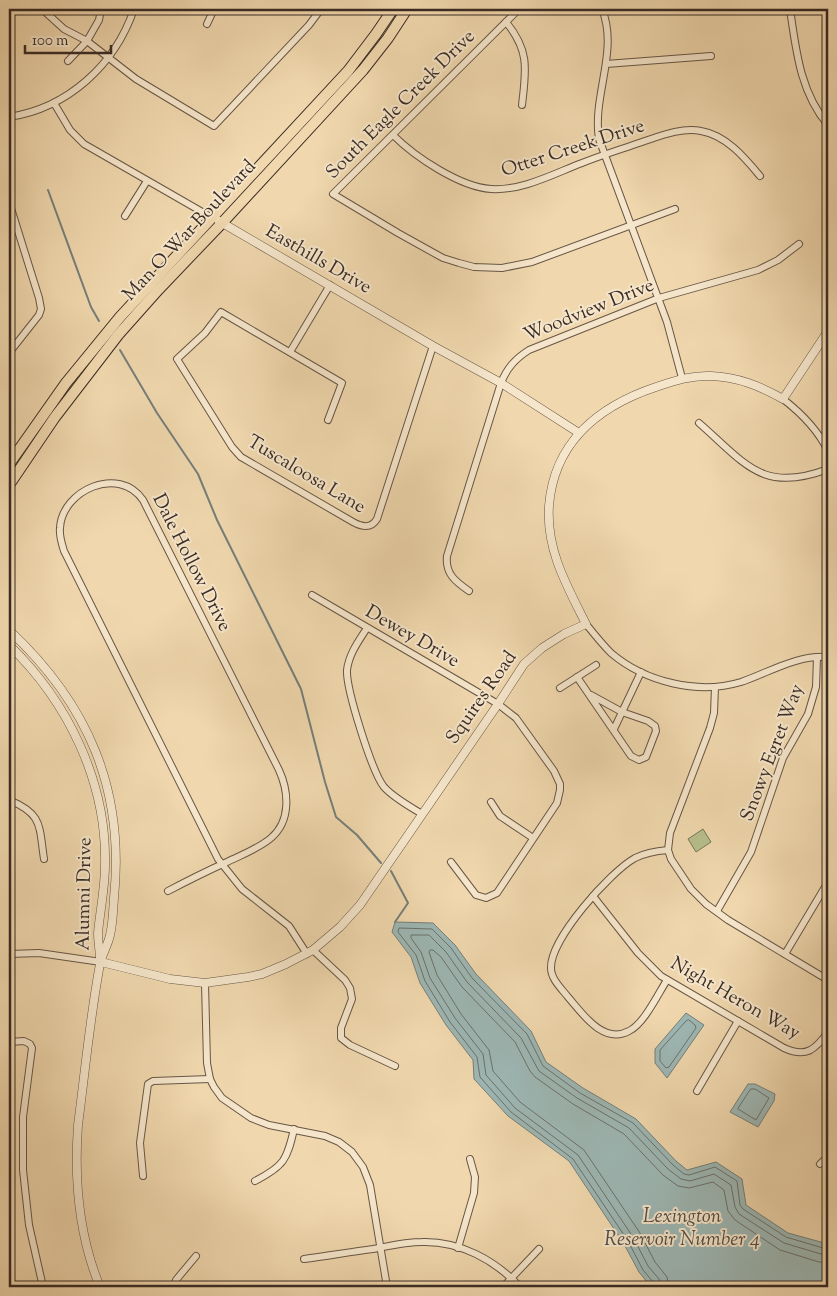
<svg xmlns="http://www.w3.org/2000/svg" width="837" height="1296" viewBox="0 0 837 1296" font-family="'Sorts Mill Goudy',serif">
	<rect width="100%" height="100%" fill="#f0d7ad"/>
	<filter id="stains"><feTurbulence type="fractalNoise" baseFrequency=".004" numOctaves="4"/><feColorMatrix values="0 0 0 0 .2 0 0 0 0 .09 0 0 0 0 .02 0 0 0 .5 -.17"/></filter>
	<radialGradient id="worn" r=".72"><stop offset=".6" stop-color="#630" stop-opacity="0"/><stop offset="1" stop-color="#630" stop-opacity=".3"/></radialGradient>
	<polygon fill="#b6bf8d" stroke="#787558" points="703,829 711,842 696,852 688,839"/>
	<g fill="#9db7b4" stroke="#757f7a">
		<polygon points="395,922 433,923 455,945 476,974 531,1031 546,1062 583,1088 636,1119 676,1161 687,1170 716,1162 742,1179 746,1205 788,1233 828,1244 828,1287 651,1287 639,1272 624,1244 569,1161 508,1116 474,1079 473,1060 446,1025 420,983 411,957 392,932"/>
		<polygon points="686,1013 704,1025 667,1078 655,1063 655,1049"/>
		<polygon points="748,1084 755,1084 775,1094 774,1101 758,1127 730,1112"/>
	</g>
	<g fill="none" stroke-linecap="round" stroke-linejoin="round">
		<g stroke="#6b716c" stroke-width="1">
			<polygon points="689,1020 695,1025 696,1028 669,1067 666,1068 660,1061 660,1050 686,1021"/>
			<polygon points="751,1089 755,1089 769,1098 756,1120 738,1109"/>
			<polyline points="655,1287 654,1283 643,1270 628,1241 573,1159 511,1112 480,1077 477,1057 450,1022 425,981 416,955 398,932 399,928 432,929 451,948 472,978 527,1034 543,1066 580,1093 633,1123 673,1165 684,1174 689,1175 715,1167 737,1181 740,1205 743,1209 786,1237 823,1248 828,1249"/>
			<polyline points="661,1287 659,1279 648,1266 633,1237 578,1155 515,1108 486,1075 483,1054 455,1018 430,978 421,952 411,938 411,935 429,935 446,952 467,982 521,1038 539,1071 577,1098 629,1128 668,1169 681,1179 690,1181 714,1174 731,1185 735,1207 739,1214 784,1243 821,1254 828,1255"/>
			<polyline points="669,1287 667,1277 655,1262 640,1233 584,1150 520,1102 493,1071 489,1050 461,1014 437,975 429,952 430,950 433,950 441,957 462,987 515,1042 530,1071 535,1077 573,1104 624,1134 663,1175 678,1186 689,1188 713,1182 724,1190 728,1211 735,1220 780,1250 819,1262 828,1262"/>
		</g>
		<g stroke="#757f7a" stroke-width="2">
			<polyline points="48,190 91,307 99,321"/>
			<polyline points="120,350 157,413 198,474 217,520 301,689 325,782 336,817 357,835 381,863"/>
			<polyline points="391,871 408,903 395,922"/>
		</g>
		<g stroke="#675646" stroke-width="8">
			<g id="minor">
				<polyline points="42,9 64,29 87,41 99,20 101,9"/>
				<polyline points="519,9 333,194 398,233 443,258 459,263 474,267 502,268 532,262 675,209"/>
				<path d="M602,9C619,51 592,96 599,139L667,322L682,378"/>
				<path d="M790,9C796,50 800,92 828,125"/>
				<path d="M506,22C530,51 526,70 522,105"/>
				<polyline points="207,24 214,9"/>
				<polyline points="68,61 87,41 136,79 214,126 309,25 321,9"/>
				<polyline points="606,64 711,56"/>
				<polyline points="54,103 70,130 84,144 211,217"/>
				<path d="M9,117C68,108 115,65 134,9"/>
				<path d="M393,135C415,157 460,187 491,189C522,191 553,174 582,163C602,155 622,149 642,142C660,136 682,127 701,131C726,135 745,158 760,176"/>
				<polyline points="9,202 39,298 41,309 39,315 9,353"/>
				<polyline points="125,216 147,181"/>
				<polyline points="290,352 330,285"/>
				<path d="M783,399C801,413 818,430 828,451"/>
				<path d="M328,420L342,383L221,312L205,333L177,359L232,447L241,457L353,522C362,527 371,529 377,519L433,346"/>
				<path d="M699,423C745,463 762,494 828,469"/>
				<path d="M469,591C456,582 445,574 447,556L501,383C507,368 515,359 529,350L659,298L758,270L778,260L799,244"/>
				<polyline points="312,595 498,704 516,718 554,771 560,784 560,790 557,803 497,893 486,898 476,895 451,862"/>
				<path d="M586,624C594,634 602,644 611,653C645,682 698,695 741,682C770,672 796,655 828,657"/>
				<path d="M367,628C358,642 349,654 347,670C346,689 372,772 384,787C394,798 409,806 422,814"/>
				<polyline points="577,677 631,756 639,760 646,757 656,731 655,726 648,721 622,712 591,695"/>
				<polyline points="715,687 714,713 710,728 670,833 668,850 671,859 691,889 706,904 728,920 828,980"/>
				<polyline points="560,688 596,665"/>
				<polyline points="614,729 641,672"/>
				<path d="M9,800C43,814 39,826 44,859"/>
				<polyline points="491,802 500,816 533,838"/>
				<path d="M168,891C187,881 207,871 227,862C241,855 258,849 271,838C291,821 289,792 279,770L143,500C119,465 62,490 60,528C59,536 62,544 64,551L218,859L242,889L289,926L307,954"/>
				<path d="M593,896L638,953L661,976L784,1048C806,1058 815,1050 828,1032"/>
				<polyline points="717,911 751,852 783,758 808,714 816,687 817,657"/>
				<polyline points="313,950 345,980 350,988 352,999 341,1028 341,1038 350,1045 395,1066"/>
				<polyline points="9,954 39,953 101,962"/>
				<polyline points="785,954 828,882"/>
				<path d="M667,980C658,994 644,1024 629,1031C603,1045 582,1013 568,997C561,988 551,979 551,968C550,939 610,872 635,858C645,853 656,851 668,850"/>
				<polyline points="205,983 207,1063 210,1079 214,1087 222,1098 251,1118 269,1125 325,1136 339,1142 352,1152 363,1167 370,1185 387,1287"/>
				<polyline points="9,1042 24,1041 30,1044 32,1048 23,1117 23,1170 29,1225 43,1287"/>
				<polyline points="697,1091 738,1021"/>
				<polyline points="820,1164 828,1156"/>
				<polyline points="143,1176 140,1143 148,1084 153,1081 210,1079"/>
				<path d="M255,1181C284,1166 287,1160 294,1129"/>
				<polyline points="458,1248 474,1193 475,1177 470,1159"/>
				<path d="M304,1259C327,1256 350,1252 373,1249C389,1246 406,1242 422,1242C460,1241 495,1260 520,1287"/>
				<polyline points="174,1287 176,1280 196,1256"/>
				<polyline points="503,1287 539,1249"/>
			</g>
		</g>
		<g stroke="#675646" stroke-width="9">
			<g id="tertiary">
				<polyline points="219,221 433,346 501,383 579,433"/>
				<path d="M9,630C88,704 125,789 114,898C113,910 113,923 110,935C108,945 102,954 100,964C90,1017 85,1072 78,1125C74,1180 79,1236 100,1287"/>
				<path d="M9,645C68,702 107,782 105,865C105,888 100,911 98,933C98,942 100,951 100,960"/>
				<path d="M101,962L170,979L205,983L248,977L262,974L286,964L313,950L340,927L360,905L498,704L524,664L542,648L564,634L586,624C567,586 546,550 549,506C554,442 599,406 656,387C674,381 691,375 711,376C738,377 760,386 783,399L828,331"/>
			</g>
		</g>
		<g stroke="#392b24" stroke-width="12">
			<g id="primary">
				<polyline points="9,464 66,383 120,317 348,71 376,34 393,9"/>
				<polyline points="9,485 55,417 118,335 158,290 222,223 363,70 388,38 407,9"/>
			</g>
		</g>
		<use href="#minor" stroke="#f5e5ca" stroke-width="6"/>
		<use href="#tertiary" stroke="#f5e5ca" stroke-width="8"/>
		<use href="#primary" stroke="#f0d7ad" stroke-width="10"/>
	</g>
	<g text-anchor="middle" dominant-baseline="central" stroke-width="4" stroke-linejoin="round" paint-order="stroke">
		<g font-size="19" fill="#392b24" stroke="#f5e5ca">
			<text transform="translate(401 105) rotate(-45)">South Eagle Creek Drive</text>
			<text transform="translate(573 149) rotate(-18)">Otter Creek Drive</text>
			<text transform="translate(190 231) rotate(-47)">Man O War Boulevard</text>
			<text transform="translate(318 260) rotate(30)">Easthills Drive</text>
			<text transform="translate(589 311) rotate(-22)">Woodview Drive</text>
			<text transform="translate(306 475) rotate(31)">Tuscaloosa Lane</text>
			<text transform="translate(191 563) rotate(63)">Dale Hollow Drive</text>
			<text transform="translate(412 637) rotate(30)">Dewey Drive</text>
			<text transform="translate(482 698) rotate(-55)">Squires Road</text>
			<text transform="translate(773 753) rotate(-69)">Snowy Egret Way</text>
			<text transform="translate(85 894) rotate(-89)">Alumni Drive</text>
			<text transform="translate(735 999) rotate(30)">Night Heron Way</text>
		</g>
		<g font-size="20" font-style="italic" fill="#524e48" stroke="#f5e5ca">
			<text x="682" y="1217">Lexington<tspan x="682" dy="23">Reservoir Number 4</tspan></text>
		</g>
	</g>
	<rect width="837" height="1296" fill="none" stroke="#f0d7ad" stroke-width="30"/>
	<rect x="10" y="10" width="817" height="1276" fill="none" stroke="#392b24" stroke-width="2.5"/>
	<rect x="15" y="15" width="807" height="1266" fill="none" stroke="#392b24"/>
	<path d="M25 45v8h86v-8" fill="none" stroke="#392b24" stroke-width="2.5"/>
	<text x="32" y="45" font-size="15" fill="#392b24" stroke="#f5e5ca" stroke-width="4" paint-order="stroke">100 m</text>
	<rect width="100%" height="100%" filter="url(#stains)"/>
	<rect width="100%" height="100%" fill="url(#worn)"/>
</svg>
